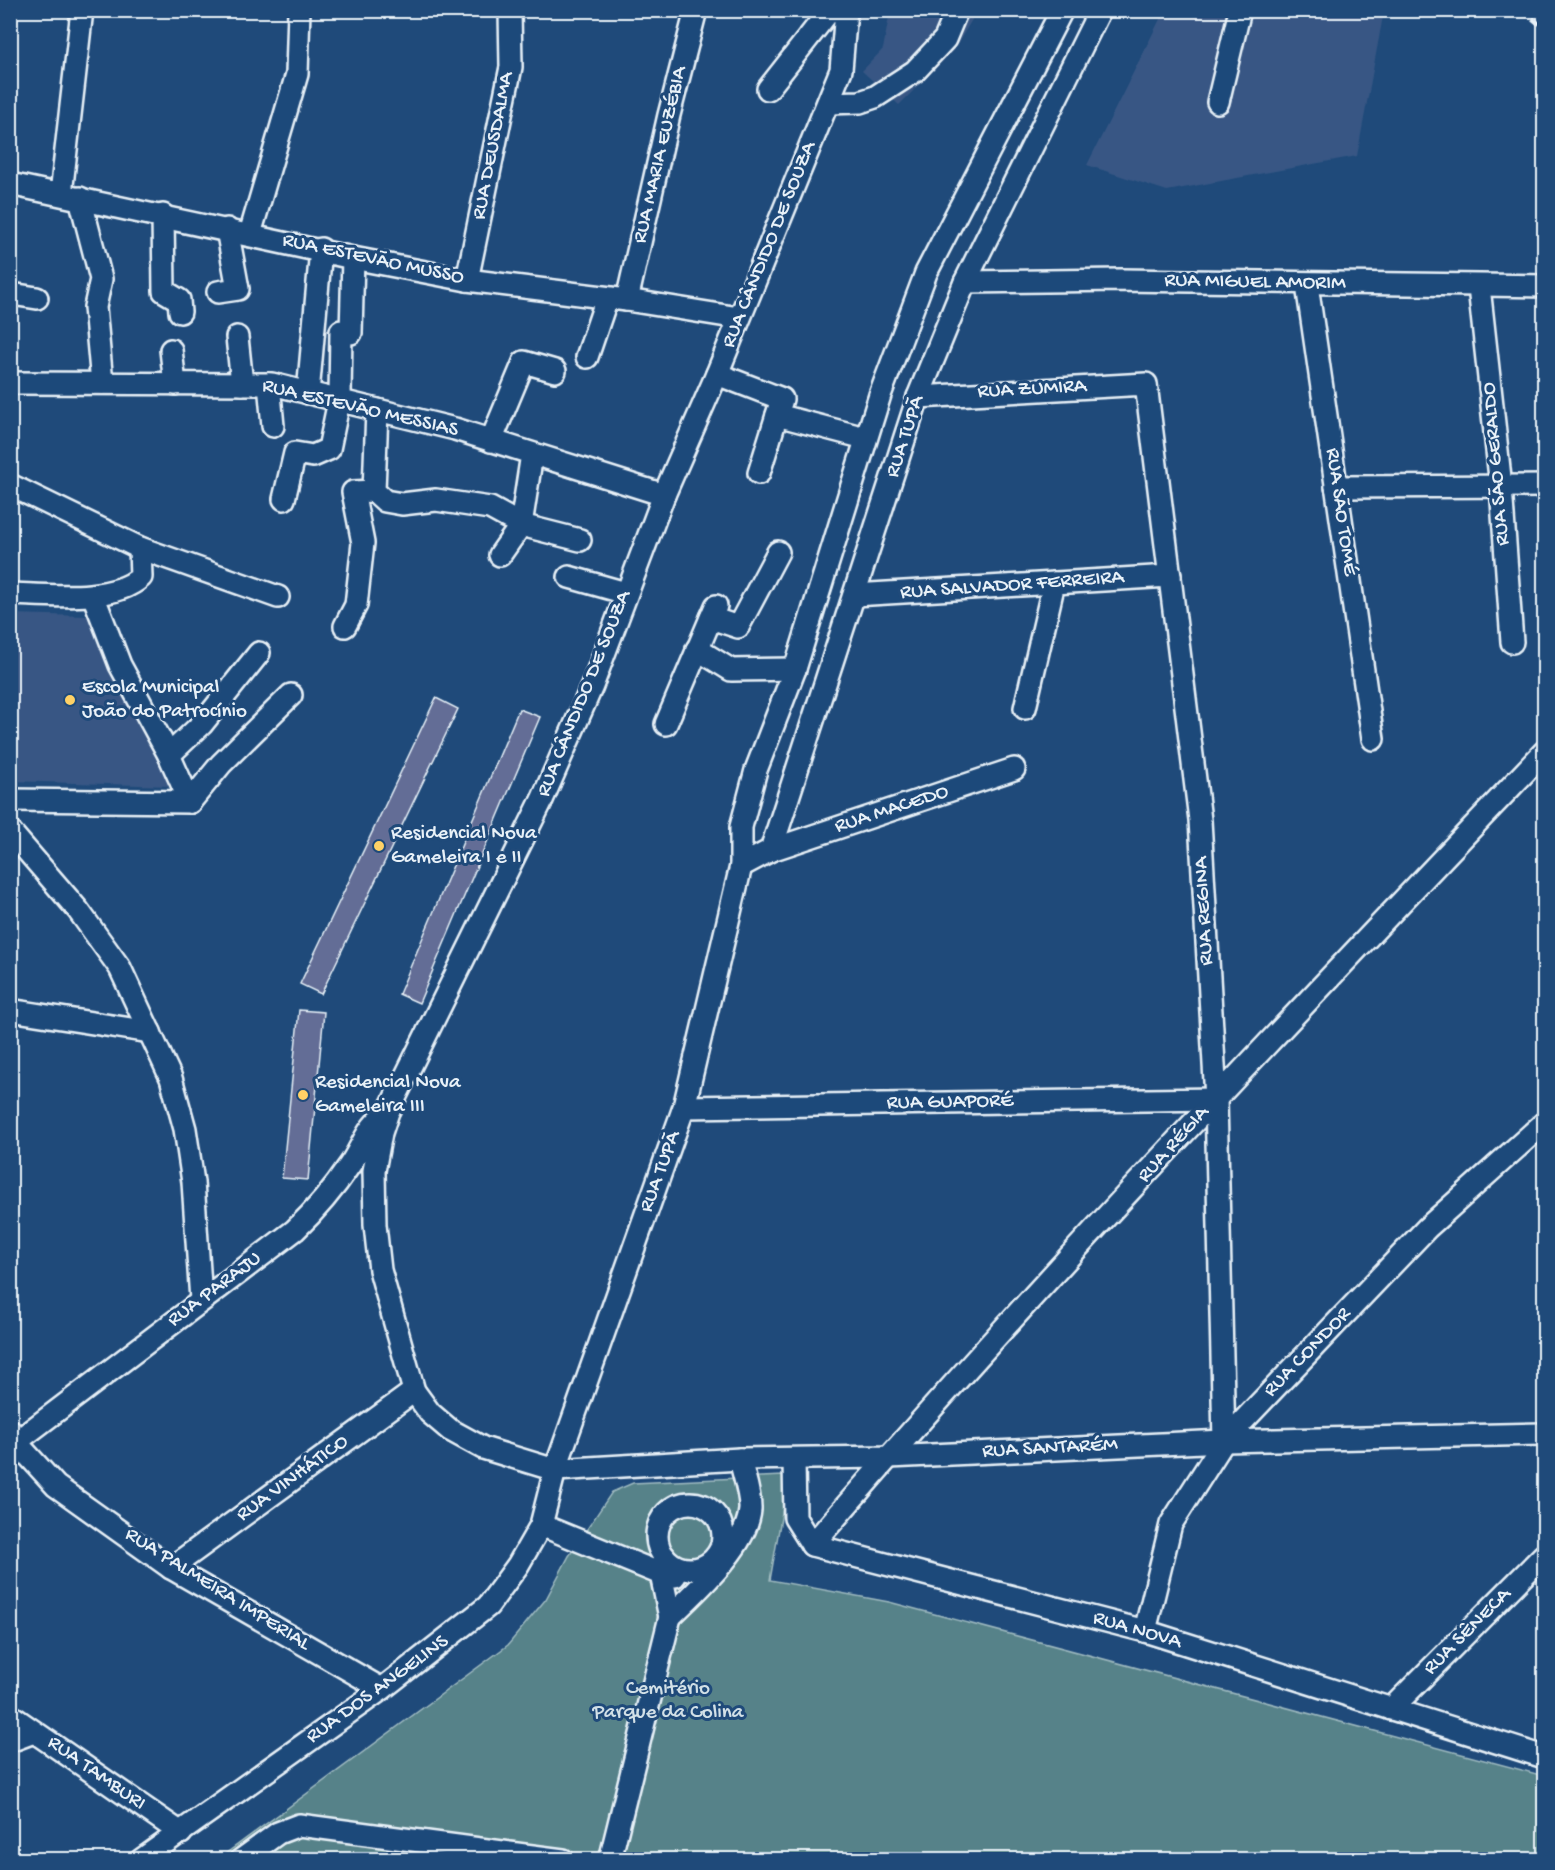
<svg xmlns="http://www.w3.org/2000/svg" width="1555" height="1870" viewBox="0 0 1555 1870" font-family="'Gochi Hand',sans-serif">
	<rect width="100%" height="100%" fill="#1f4a7a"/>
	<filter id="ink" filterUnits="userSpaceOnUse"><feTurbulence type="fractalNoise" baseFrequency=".0167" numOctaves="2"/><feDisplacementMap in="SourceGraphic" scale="12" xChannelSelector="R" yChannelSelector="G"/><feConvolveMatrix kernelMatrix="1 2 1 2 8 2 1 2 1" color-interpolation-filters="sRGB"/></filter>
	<g filter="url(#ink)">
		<g fill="#375784">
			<polygon points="890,11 977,11 954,50 899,105 862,71 883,49"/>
			<polygon points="1164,11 1384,11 1357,156 1167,191 1087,165"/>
			<polygon points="11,614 86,616 92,618 170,786 11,781"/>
		</g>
		<polygon fill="#568289" stroke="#9fbac0" stroke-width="1.5" points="784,1476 787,1484 770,1580 889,1602 1544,1776 1544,1859 217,1860 508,1645 546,1599 569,1556 612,1492 633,1483"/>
		<g fill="#636d96" stroke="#e8f1f8" stroke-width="1.5">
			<polygon points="436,698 458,709 321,994 300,984"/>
			<polygon points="519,709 540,717 419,1003 399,994"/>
			<polygon points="299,1010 324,1012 308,1180 282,1178"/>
		</g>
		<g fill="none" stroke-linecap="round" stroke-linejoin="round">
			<g stroke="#e8f1f8" stroke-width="26">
				<g id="minor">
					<polyline points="846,10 841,70 717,374 664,495 592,686 542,800 388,1112 381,1133 374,1171 375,1225 380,1270 414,1391 430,1413 450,1430 483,1448 555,1470 740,1459 889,1457 1224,1441 1544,1434"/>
					<polyline points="768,89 830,10"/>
					<polyline points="1218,102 1240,10"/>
					<polyline points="828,103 860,102 875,97 915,71 945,39 957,10"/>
					<polyline points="10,184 353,258 467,280 627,300 739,318"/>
					<polyline points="61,194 82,10"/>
					<polyline points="80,198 101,279 95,307 102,383"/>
					<polyline points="163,215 164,291 179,300 180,312"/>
					<polyline points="250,234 297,74 299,10"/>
					<polyline points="467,280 511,67 510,10"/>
					<polyline points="965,282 1121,280 1544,286"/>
					<polyline points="1307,285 1373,739"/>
					<polyline points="1479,287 1501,487 1512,642"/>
					<polyline points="218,292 238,289 227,229"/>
					<polyline points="10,297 18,295 37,298"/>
					<polyline points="627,300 669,115 696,10"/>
					<polyline points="237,337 242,384"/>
					<polyline points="171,350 175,384"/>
					<polyline points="587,357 607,298"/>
					<polyline points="717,374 782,399 777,415 865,438"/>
					<polyline points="10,383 272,384 455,429 664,495"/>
					<polyline points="269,384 273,426"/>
					<polyline points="308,393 321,249"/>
					<polyline points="918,397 1146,384 1200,820 1216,1099 1224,1441"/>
					<polyline points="377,410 374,491 385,501 402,504 436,500 490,508 521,525 580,540"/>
					<polyline points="491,441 524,362 555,371"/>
					<polyline points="759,473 777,415"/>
					<polyline points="10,485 140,548 278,597"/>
					<polyline points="1336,487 1544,486"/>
					<polyline points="284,499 295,453 313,456 329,449 340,396 341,331 351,333 353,258"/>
					<polyline points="500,555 521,525 532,454"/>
					<polyline points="569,577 626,593"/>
					<path d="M10,594C47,595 113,603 141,577L140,548"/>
					<polyline points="93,595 120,665 169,755 190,802"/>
					<polyline points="854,595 1170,576"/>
					<polyline points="711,618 738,627 778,552"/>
					<polyline points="345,626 356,605 363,543 353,492 374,491"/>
					<polyline points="697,649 731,670 795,669"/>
					<polyline points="1025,708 1054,583"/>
					<polyline points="666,724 716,606"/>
					<polyline points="169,755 202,724 259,653"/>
					<polyline points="10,800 190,802"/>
					<polyline points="190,802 221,764 291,695"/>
					<polyline points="10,831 78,910 120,968 171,1078 185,1129 193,1182 201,1300"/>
					<polyline points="771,850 1014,769"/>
					<polyline points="741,866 771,850 918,397 965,282 1100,10"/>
					<polyline points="10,1010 150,1032"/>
					<polyline points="684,1107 1216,1099"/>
					<polyline points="10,1430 16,1442 56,1486 171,1568 382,1689"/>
					<path d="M16,1442L295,1230C316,1210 333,1190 349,1166C361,1150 366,1129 383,1116"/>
					<polyline points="794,1460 795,1518 812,1545 1145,1631 1544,1757"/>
					<circle cx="690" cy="1536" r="33"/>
					<polyline points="541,1525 661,1574 675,1576"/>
					<path d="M812,1545C1047,1273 1297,1012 1544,752"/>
					<path d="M664,1556L661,1574L670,1617C696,1591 747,1547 750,1510C751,1494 743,1474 740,1459"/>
					<polyline points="171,1568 414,1391"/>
					<polyline points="1145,1631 1171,1524 1224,1441 1427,1228 1544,1123"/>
					<polyline points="1391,1709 1544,1555"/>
					<polyline points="10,1715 181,1833"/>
					<polyline points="10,1741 34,1732"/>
					<polyline points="141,1860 382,1689 488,1606 518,1565 541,1525 555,1470 684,1107 741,866 741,827 756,770 795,669 880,395 926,273 1062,10"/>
					<polyline points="241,1860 278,1833 299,1825 563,1860"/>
					<polyline points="610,1860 670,1617"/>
				</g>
			</g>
			<use href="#minor" stroke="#1f4a7a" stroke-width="21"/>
			<polyline stroke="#e8f1f8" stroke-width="4.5" stroke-dasharray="9 4.5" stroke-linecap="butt" points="1522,10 1544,28"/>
		</g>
	</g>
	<g fill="#ffd166" stroke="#1f4a7a" stroke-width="2">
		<circle cx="70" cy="700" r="6"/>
		<circle cx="379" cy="846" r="6"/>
		<circle cx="303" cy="1095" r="6"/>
	</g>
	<g text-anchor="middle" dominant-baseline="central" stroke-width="6" stroke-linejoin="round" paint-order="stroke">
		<g font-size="21" fill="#e8f1f8" stroke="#1f4a7a">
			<text transform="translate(494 146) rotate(-79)">RUA DEUSDALMA</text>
			<text transform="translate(661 155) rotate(-77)">RUA MARIA EUZÉBIA</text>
			<text transform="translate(770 245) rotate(-68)">RUA CÂNDIDO DE SOUZA</text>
			<text transform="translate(373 260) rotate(12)">RUA ESTEVÃO MUSSO</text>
			<text transform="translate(1255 283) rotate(1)">RUA MIGUEL AMORIM</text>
			<text transform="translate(1032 390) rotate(-3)">RUA ZUMIRA</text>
			<text transform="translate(360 409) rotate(13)">RUA ESTEVÃO MESSIAS</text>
			<text transform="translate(906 437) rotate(-72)">RUA TUPÃ</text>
			<text transform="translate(1497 464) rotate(-95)">RUA SÃO GERALDO</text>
			<text transform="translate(1340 512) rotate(82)">RUA SÃO TOMÉ</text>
			<text transform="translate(1012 586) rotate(-4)">RUA SALVADOR FERREIRA</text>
			<text transform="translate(585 694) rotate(-68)">RUA CÂNDIDO DE SOUZA</text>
			<text transform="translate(892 810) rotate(-18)">RUA MACEDO</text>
			<text transform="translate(1205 911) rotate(-93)">RUA REGINA</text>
			<text transform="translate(950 1103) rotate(-1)">RUA GUAPORÉ</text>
			<text transform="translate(1174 1145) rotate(-48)">RUA RÉGIA</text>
			<text transform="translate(661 1172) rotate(-70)">RUA TUPÃ</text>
			<text transform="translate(215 1290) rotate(-37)">RUA PARAJU</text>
			<text transform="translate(1308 1353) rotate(-46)">RUA CONDOR</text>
			<text transform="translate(1050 1449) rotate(-3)">RUA SANTARÉM</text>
			<text transform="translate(293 1479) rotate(-36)">RUA VINHÁTICO</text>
			<text transform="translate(217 1590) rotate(32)">RUA PALMEIRA IMPERIAL</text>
			<text transform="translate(1137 1631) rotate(16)">RUA NOVA</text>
			<text transform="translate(1468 1632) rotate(-45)">RUA SÊNECA</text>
			<text transform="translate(378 1690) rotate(-36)">RUA DOS ANGELINS</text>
			<text transform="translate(96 1774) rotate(35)">RUA TAMBURI</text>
		</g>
		<g font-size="21" fill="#e8f1f8" stroke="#1f4a7a" text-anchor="start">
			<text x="82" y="688">Escola Municipal<tspan x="82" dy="24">João do Patrocínio</tspan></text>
			<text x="391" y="834">Residencial Nova<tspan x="391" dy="24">Gameleira I e II</tspan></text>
			<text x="315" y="1083">Residencial Nova<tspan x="315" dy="24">Gameleira III</tspan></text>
		</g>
		<g font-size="21" fill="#d2e0e7" stroke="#1f4a7a">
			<text x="668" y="1689">Cemitério<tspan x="668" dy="24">Parque da Colina</tspan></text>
		</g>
	</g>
	<rect width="1555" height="1870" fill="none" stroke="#1f4a7a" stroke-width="36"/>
	<rect x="18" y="18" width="1519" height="1834" fill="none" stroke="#e8f1f8" stroke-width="2" filter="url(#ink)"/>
</svg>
